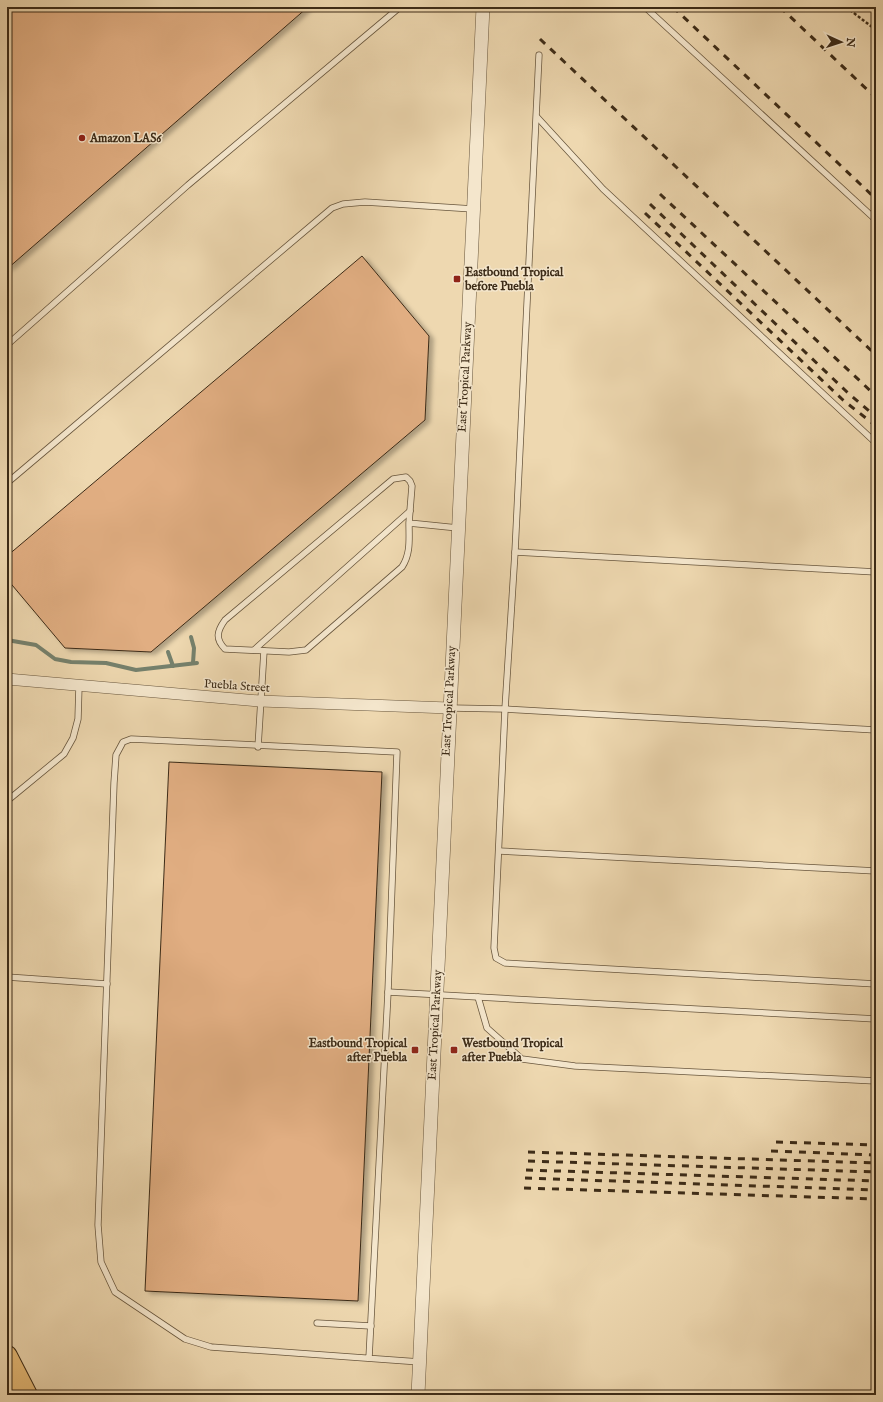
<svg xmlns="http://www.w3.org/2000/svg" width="883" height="1402" viewBox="0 0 883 1402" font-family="'IM FELL English',serif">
	<defs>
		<filter id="shadow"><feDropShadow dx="4.5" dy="2.5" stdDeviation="2" flood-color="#0004"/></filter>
	</defs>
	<rect width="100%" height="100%" fill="#eed8b0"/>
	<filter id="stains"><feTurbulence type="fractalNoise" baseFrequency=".005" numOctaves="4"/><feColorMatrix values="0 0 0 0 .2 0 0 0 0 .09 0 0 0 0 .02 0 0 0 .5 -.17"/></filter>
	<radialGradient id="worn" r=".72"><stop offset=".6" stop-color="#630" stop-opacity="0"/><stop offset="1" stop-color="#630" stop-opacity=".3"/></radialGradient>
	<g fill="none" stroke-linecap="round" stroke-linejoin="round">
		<g stroke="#75816d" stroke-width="4">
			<polyline points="191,637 194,648 193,663"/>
			<polyline points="7,640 36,645 55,659 71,662 106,663 136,670 197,663"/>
			<polyline points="168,652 173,666"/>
		</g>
	</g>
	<g fill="#e1ae82" stroke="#3c2b17" filter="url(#shadow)">
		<polygon points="7,7 308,7 7,269"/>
		<polygon points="362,256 429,336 425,420 151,652 65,648 7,579 7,556"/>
		<polygon points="169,762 382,772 358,1301 145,1291"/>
	</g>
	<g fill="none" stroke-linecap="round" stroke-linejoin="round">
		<g stroke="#68563d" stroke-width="7">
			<g id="service">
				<polyline points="645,7 876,220"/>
				<polyline points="539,55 515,552 505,709 494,948 496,958 505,963 876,984"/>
				<polyline points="537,117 603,189 876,443"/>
				<polyline points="7,345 188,185 400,7"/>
				<polyline points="7,483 332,208 343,204 365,202 473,209"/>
				<path d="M409,523C409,539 411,553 402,567L306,650L289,652L225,649C215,639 217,631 225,620L393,479L406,477L410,481L412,486L409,523L458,528"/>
				<polyline points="515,552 876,572"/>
				<polyline points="254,650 410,511"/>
				<polyline points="451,708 505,709 876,730"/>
				<polyline points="258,747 264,651"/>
				<polyline points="7,801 64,754 73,738 78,719 79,686"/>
				<polyline points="499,851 876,871"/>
				<polyline points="7,977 107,984"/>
				<polyline points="388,992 876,1019"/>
				<polyline points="478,997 487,1028 522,1059 575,1066 876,1081"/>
				<polyline points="317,1323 371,1326"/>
				<polyline points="369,1358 388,992 397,752 131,739 123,742 116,755 114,783 98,1225 101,1262 115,1292 185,1339 211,1347 420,1362"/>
			</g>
		</g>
		<g stroke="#68563d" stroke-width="12">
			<polyline id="minor" points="7,679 260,701 449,708"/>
		</g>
		<g stroke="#68563d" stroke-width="14">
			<polyline id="tertiary" points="418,1395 483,7"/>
		</g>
		<g stroke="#3c2b17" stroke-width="22">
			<g id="motorway">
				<polyline points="7,1356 27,1395"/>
				<polyline points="7,1388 10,1395"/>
			</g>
		</g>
		<polyline stroke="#3c2b17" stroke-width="2.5" stroke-dasharray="3 2" stroke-linecap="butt" points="846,7 876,30"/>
		<use href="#service" stroke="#f4e6cc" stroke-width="5.5"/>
		<use href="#minor" stroke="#f4e6cc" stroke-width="11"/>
		<use href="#tertiary" stroke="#f4e6cc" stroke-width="13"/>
		<use href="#motorway" stroke="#e7bc78" stroke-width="20"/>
		<g stroke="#3c2b17" stroke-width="3" stroke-dasharray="7 7" stroke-linecap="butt">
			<polyline points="673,7 876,199"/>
			<polyline points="780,7 876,98"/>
			<polyline points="540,39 876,355"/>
			<polyline points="660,194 876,396"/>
			<polyline points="650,204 847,392 876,417"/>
			<polyline points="645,213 843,400 876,426"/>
			<polyline points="776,1142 876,1145"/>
			<polyline points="771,1151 876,1155"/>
			<polyline points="528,1152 876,1163"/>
			<polyline points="528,1161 876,1172"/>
			<polyline points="526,1170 876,1181"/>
			<polyline points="525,1178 876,1190"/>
			<polyline points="524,1188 876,1199"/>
		</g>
	</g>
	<g fill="#8f2418" stroke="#f4e6cc" stroke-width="1.5">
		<circle cx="82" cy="138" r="4"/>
		<rect x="453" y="275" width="8" height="8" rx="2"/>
		<rect x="411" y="1046" width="8" height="8" rx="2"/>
		<rect x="450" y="1046" width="8" height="8" rx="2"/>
	</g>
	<g text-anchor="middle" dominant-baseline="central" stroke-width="3" stroke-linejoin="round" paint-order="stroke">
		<g font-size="12" font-weight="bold" fill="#3c2b17" stroke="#f4e6cc" text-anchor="start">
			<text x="90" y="138">Amazon LAS6</text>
			<text x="465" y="272">Eastbound Tropical<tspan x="465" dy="14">before Puebla</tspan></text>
			<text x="407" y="1043" text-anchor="end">Eastbound Tropical<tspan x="407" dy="14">after Puebla</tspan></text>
			<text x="462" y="1043">Westbound Tropical<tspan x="462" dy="14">after Puebla</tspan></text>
		</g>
		<g font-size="12" fill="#3c2b17" stroke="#f4e6cc">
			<text transform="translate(465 377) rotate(-87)">East Tropical Parkway</text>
			<text transform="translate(237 686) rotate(4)">Puebla Street</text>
			<text transform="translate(449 701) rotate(-87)">East Tropical Parkway</text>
			<text transform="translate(435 1025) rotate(-87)">East Tropical Parkway</text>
		</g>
	</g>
	<rect width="883" height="1402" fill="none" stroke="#eed8b0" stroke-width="24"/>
	<rect x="8" y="8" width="867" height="1386" fill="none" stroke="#3c2b17" stroke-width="2"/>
	<rect x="12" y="12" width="859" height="1378" fill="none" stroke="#3c2b17"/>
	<g transform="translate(841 42) rotate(93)" stroke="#f4e6cc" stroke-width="3" paint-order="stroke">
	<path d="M0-3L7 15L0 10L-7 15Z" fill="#3c2b17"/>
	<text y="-6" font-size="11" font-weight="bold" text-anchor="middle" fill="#3c2b17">N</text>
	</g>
	<rect width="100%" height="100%" filter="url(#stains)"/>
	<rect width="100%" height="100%" fill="url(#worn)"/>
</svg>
